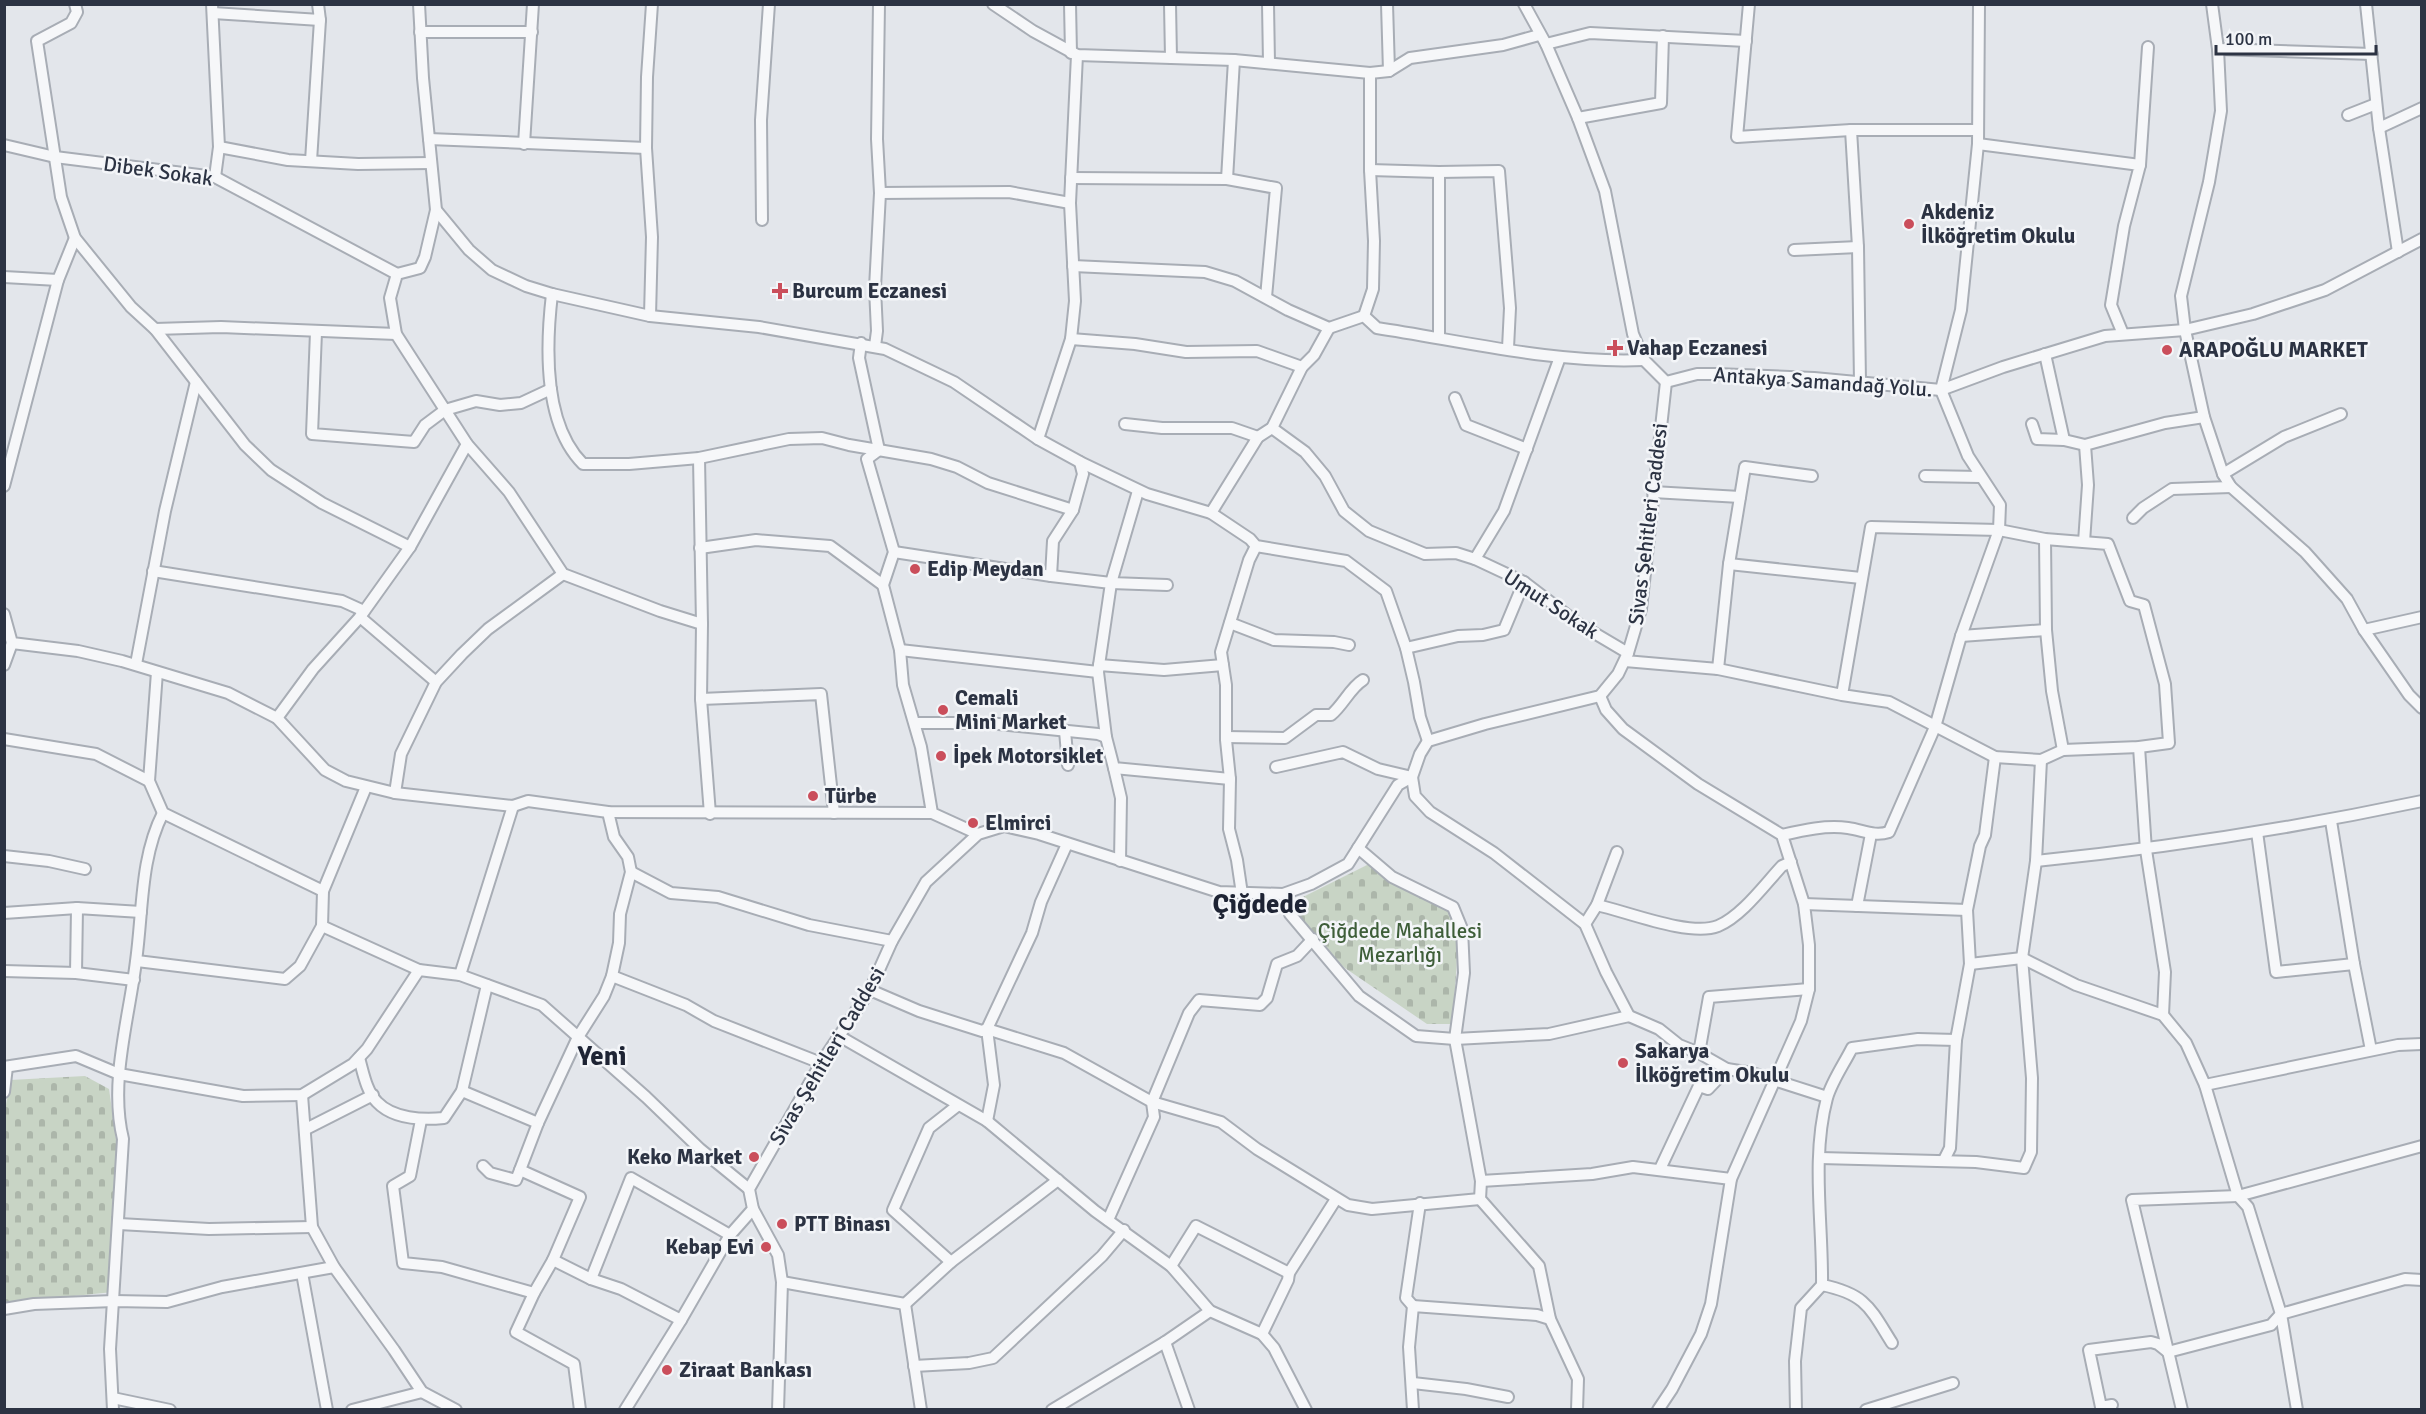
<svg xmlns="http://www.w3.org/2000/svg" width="2426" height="1414" viewBox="0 0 2426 1414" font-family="Signika,sans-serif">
	<defs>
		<pattern id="cemetery-stones" width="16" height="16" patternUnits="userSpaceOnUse" patternTransform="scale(1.5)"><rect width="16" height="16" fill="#c8d4c5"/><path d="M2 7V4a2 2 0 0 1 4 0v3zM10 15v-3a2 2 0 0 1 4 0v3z" fill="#acb6aa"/></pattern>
	</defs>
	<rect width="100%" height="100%" fill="#e3e6eb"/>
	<g fill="url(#cemetery-stones)">
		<path d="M1379,859C1384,865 1390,874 1396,880C1410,890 1437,899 1448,911C1466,930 1451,997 1454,1024H1427L1345,968L1313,939L1287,905Z"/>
		<polygon points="85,1076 109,1089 119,1160 113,1292 5,1303 4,1117 10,1080"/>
	</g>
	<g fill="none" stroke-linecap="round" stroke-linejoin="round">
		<g stroke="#a8adb5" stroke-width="14">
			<g id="minor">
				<polyline points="75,4 77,12 71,23 37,41 61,197 75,238 131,307 155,329 245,445 271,470 322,503 410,547"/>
				<polyline points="212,4 219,147 215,177"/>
				<polyline points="419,4 423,78 436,210 469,250 492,270 526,286 552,294 650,316 759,327 885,349 954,382 1038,439 1080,462 1147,494 1211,513 1250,539 1256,546 1346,561 1386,591 1406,648 1414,682 1420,717 1428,741"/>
				<polyline points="993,4 1033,31 1077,55 1234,60 1370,73 1389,71 1410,58 1503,45 1539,35"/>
				<polyline points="1070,4 1071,53"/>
				<polyline points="1170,4 1171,58"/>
				<polyline points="1268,4 1269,63"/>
				<polyline points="1387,4 1389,71"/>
				<polyline points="1524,4 1546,44 1578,118 1605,191 1633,334 1644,360 1666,382"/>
				<polyline points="1749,4 1737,137 1851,130 1977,130"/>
				<polyline points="2212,4 2218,49 2221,111 2209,182 2181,296 2185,330 2204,417 2223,474 2231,487 2305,552 2347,599 2364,630 2409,695 2422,708"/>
				<polyline points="2366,4 2379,128 2398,252"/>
				<polyline points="213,13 320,20 318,4"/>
				<polyline points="420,32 532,32"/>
				<polyline points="1546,44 1590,33 1746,41"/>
				<polyline points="2218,49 2372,54"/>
				<polyline points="2348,115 2376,104"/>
				<polyline points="1578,118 1661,103 1663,36"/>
				<polyline points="2379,128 2422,108"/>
				<polyline points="1851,130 1858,247 1860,382"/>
				<polyline points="429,139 646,148"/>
				<polyline points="524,144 533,4"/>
				<polyline points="1978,144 2140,165 2124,226 2111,305 2123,334"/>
				<polyline points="4,145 55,157 215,177 397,274"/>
				<polyline points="219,147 288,160 358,164 431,163"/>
				<polyline points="311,161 320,20"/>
				<polyline points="2140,165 2148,47"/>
				<polyline points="1370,170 1439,172 1499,171 1510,308 1508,348"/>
				<polyline points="1439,172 1439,337"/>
				<polyline points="1071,178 1227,179 1276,188 1266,297"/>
				<polyline points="1227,179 1234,60"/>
				<polyline points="880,193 1009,192 1070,203"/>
				<polyline points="436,210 425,257 420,268 397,274 390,298 396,334 467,444 509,492 563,574 660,611 702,624"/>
				<polyline points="762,220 761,120 769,4"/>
				<polyline points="1794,250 1858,247"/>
				<path d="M1073,266L1205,272L1235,281L1288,310L1329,328L1364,316L1377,328C1463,341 1557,364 1644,360"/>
				<polyline points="4,277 58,280"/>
				<path d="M552,294C546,345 543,424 583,464H629L699,458L789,439L822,438L849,445L931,459L957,467L988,483L1073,510"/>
				<polyline points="650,316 652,237 646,148 647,77 652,4"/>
				<polyline points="1364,316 1373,289 1374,241 1370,170 1370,73"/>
				<polyline points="155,329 221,327 396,334"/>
				<polyline points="316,332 312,434 414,442 425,425 445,410 476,401 500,405 521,403 551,389"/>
				<polyline points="1071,339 1135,344 1186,352 1257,351 1302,367"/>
				<polyline points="861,343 859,358 879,450 867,459 894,552 883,585 900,650 903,685 921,747 932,813 978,834"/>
				<polyline points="875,346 877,331 875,288 880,193 877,139 879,4"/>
				<polyline points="2045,354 2064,440"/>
				<polyline points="1666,382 1697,374 1716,374 1814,378 1941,390 2003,367 2105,336 2185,330 2253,314 2325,290 2422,239"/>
				<polyline points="1455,398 1466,425 1527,449"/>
				<polyline points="1125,424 1162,428 1232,428 1258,437"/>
				<polyline points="2032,424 2037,439 2064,440 2085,445"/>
				<polyline points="1272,428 1305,452 1325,476 1344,511 1369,531 1425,554 1456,553 1475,559 1524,582 1579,624 1628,653"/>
				<polyline points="1038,439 1071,339 1075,301 1070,203 1077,55"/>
				<polyline points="699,458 702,624 701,699 710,814"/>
				<polyline points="2223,474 2284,437 2341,414"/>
				<polyline points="1925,476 1980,477"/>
				<polyline points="4,486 58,280 75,238"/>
				<polyline points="1138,491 1111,583 1167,585"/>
				<polyline points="1653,492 1740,497"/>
				<polyline points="1211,513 1258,437 1272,428 1302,367 1314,355 1329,328"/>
				<polyline points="2133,518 2143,508 2172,489 2231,487"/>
				<polyline points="2045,539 2046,630 2052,691 2063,750"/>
				<polyline points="2084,542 2088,485 2085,445 2165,423 2204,417"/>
				<polyline points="700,548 756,540 830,546 883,585"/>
				<polyline points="894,552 1051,576 1111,583 1098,672 1106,737 1114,768 1230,779"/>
				<polyline points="1475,559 1504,511 1560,357"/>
				<polyline points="1729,564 1861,578"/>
				<polyline points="153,571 342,601 364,611"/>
				<polyline points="1051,576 1053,541 1073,510 1083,474 1080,462"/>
				<polyline points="4,614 12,643 78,651 122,661 228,693 277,718 325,770 346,781 395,793 513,806 528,801 608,812 932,813"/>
				<polyline points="360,617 436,682"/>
				<polyline points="1230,623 1274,640 1334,642 1349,645"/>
				<polyline points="2364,630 2422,617"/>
				<polyline points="1961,636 2046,630"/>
				<polyline points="1406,648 1458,636 1483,635 1504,630 1524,582"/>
				<polyline points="900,650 1098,672"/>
				<polyline points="1625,661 1718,669 1842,695 1889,702 1995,757 2041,760 2063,750 2139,747 2169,743 2165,684 2144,605 2130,601 2108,544 2045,539 1999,530 1871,527 1842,695"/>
				<polyline points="136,664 165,511 196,382"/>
				<polyline points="4,665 12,643"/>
				<polyline points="1099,665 1164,670 1223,665"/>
				<polyline points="1718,669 1729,564 1745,467 1812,476"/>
				<polyline points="157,672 149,781 163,813 323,891"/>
				<polyline points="1600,696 1606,710 1623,729 1698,784 1782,835 1804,904 1809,945 1809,989 1801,1021 1731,1179 1711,1304 1701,1334 1672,1389 1658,1410"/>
				<polyline points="701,699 821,694 834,813"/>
				<polyline points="277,718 313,669 360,617 410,547 467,444"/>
				<polyline points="916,723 989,723 1098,734 1106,737"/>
				<polyline points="1065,731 1068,765"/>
				<path d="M1226,737L1285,738L1316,715H1331C1344,704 1350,688 1363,680"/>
				<polyline points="4,739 96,754 149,781"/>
				<polyline points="2139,747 2146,850 2165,972 2163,1015"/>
				<polyline points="1276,767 1343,752 1378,769 1412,777 1415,796 1430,812 1494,853 1585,924 1606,972 1629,1016 1659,1029 1679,1045 1699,1053 1727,1069 1752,1073 1827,1097"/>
				<polyline points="1114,768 1121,798 1120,861"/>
				<polyline points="395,793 401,754 436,682 462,654 488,629 563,574"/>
				<polyline points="2331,821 2354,964 2371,1050"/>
				<polyline points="2257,832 2276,972 2354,964"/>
				<path d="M1782,835C1804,830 1826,825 1848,828C1863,830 1874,837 1889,832L1935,727L1961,636L1999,530L2000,505L1968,456L1941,390L1961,310L1978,144L1979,4"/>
				<polyline points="1358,848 1392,877 1453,907 1462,929 1464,973 1455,1039 1481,1181 1480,1199 1539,1266 1550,1319 1578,1379 1577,1410"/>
				<polyline points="4,856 49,861 85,869"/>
				<path d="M2036,861C2166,848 2294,828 2422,801"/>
				<polyline points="631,872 671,893 718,897 809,925 892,941"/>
				<polyline points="1242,894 1237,860 1229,829 1230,779 1226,740 1226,685 1221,652 1249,560 1256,546"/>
				<polyline points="1283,894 1290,914 1359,996 1416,1036 1455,1039 1549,1034 1629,1016"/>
				<polyline points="1804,904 1967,910"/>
				<path d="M1597,905C1628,912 1690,937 1718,926C1742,916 1765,884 1782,866L1791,862"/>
				<polyline points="1857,906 1871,834"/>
				<polyline points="4,913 77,908"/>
				<polyline points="1585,924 1597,905 1617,852"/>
				<polyline points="322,926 419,970 460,975 542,1005 646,1097 700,1149 749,1189"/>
				<polyline points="137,961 285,979 300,966 322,926 323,891 366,787"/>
				<polyline points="1970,964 2022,958 2076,985 2163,1015 2186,1043 2205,1085 2238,1196 2248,1207 2281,1314 2297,1410"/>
				<polyline points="4,971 76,973 134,980"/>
				<polyline points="76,973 77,908 141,912"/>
				<polyline points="460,975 513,806"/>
				<polyline points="612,976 686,1005 714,1021 821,1063"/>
				<polyline points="870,990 919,1011 982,1031 987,1029 1064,1053 1152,1102 1221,1122 1257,1149 1348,1205 1372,1209 1480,1199"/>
				<polyline points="839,1036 987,1121 1095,1211 1171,1266 1210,1311 1262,1334 1274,1348 1306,1410"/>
				<polyline points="1699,1053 1709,997 1809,989"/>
				<path d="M359,1058C363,1071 366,1091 377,1102C393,1119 423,1120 444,1118L462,1091L487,985"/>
				<polyline points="4,1067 76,1056 119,1074 243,1096 302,1095 353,1064 367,1049 419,970"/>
				<polyline points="2205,1085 2398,1045 2422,1044"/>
				<polyline points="462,1091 538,1123"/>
				<polyline points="4,1092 7,1067"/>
				<polyline points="302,1095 312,1227 334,1267 394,1350 422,1392 456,1410"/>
				<polyline points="421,1120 410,1176 393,1186 403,1263 442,1267 534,1293"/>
				<polyline points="987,1121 994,1085 987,1029 1032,933 1041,902 1067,844"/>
				<polyline points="306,1129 373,1095"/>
				<polyline points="1820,1158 1976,1162 2024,1168 2031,1152 2032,1078 2022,958 2036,861 2041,760"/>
				<polyline points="1944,1160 1950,1148 1956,1040"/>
				<polyline points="483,1166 490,1173 516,1180 520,1170"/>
				<polyline points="1660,1169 1699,1086 1708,1089 1727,1069"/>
				<polyline points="1481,1181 1592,1174 1633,1167 1731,1179"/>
				<polyline points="753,1209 778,1255 782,1282 778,1410"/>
				<polyline points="1108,1220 1154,1117 1152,1102 1189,1013 1199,1000 1260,1005 1267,998 1277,964 1297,956 1313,939"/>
				<polyline points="119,1224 209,1229 312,1227"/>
				<polyline points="553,1260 591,1279 621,1289 681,1320"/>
				<polyline points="951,1262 893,1210 929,1128 957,1106"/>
				<polyline points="1171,1266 1196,1226 1289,1273"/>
				<polyline points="302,1273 327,1410"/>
				<polyline points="591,1279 631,1178 730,1235"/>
				<polyline points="782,1282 905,1304 951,1262 1058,1180"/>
				<path d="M1822,1285C1866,1294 1870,1308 1892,1343"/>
				<polyline points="905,1304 921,1410"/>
				<polyline points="1413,1306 1406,1298 1420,1203"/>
				<polyline points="4,1309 34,1304 114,1301 167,1302 222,1287 334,1267"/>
				<polyline points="1262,1334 1288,1280 1289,1273 1336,1199"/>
				<polyline points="1165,1342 1189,1410"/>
				<polyline points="2168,1352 2271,1325 2281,1314 2405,1279 2422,1280"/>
				<polyline points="914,1366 969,1363 993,1358 1102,1256 1124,1230"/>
				<polyline points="1413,1383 1466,1389 1508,1397"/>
				<polyline points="113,1398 170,1410"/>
				<polyline points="2112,1405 2101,1407 2089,1350 2151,1342 2158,1344 2168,1352"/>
				<path d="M113,1410L110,1349L123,1139C109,1082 129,1019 136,961C143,911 140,858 163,813"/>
				<polyline points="352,1410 422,1392"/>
				<polyline points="580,1410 574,1364 516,1332 534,1293 553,1260 580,1197 520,1170 538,1123 578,1037 604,996 612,976 619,943 620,914 631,872 628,857 614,837 608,812"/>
				<polyline points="625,1410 681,1320 730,1235 753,1209 749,1189 821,1063 870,990 892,941 926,882 978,834 1004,826 1039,834 1219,892 1283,894 1311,884 1348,864 1398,785 1412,777 1420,754 1428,741 1485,724 1600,696 1618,674 1628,653 1641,609 1666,382"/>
				<polyline points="1052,1410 1165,1342 1210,1311"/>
				<polyline points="1413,1410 1409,1347 1413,1306 1537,1315 1550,1319"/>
				<path d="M1796,1410L1795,1361L1801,1308L1822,1285C1823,1225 1811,1158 1827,1098C1832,1081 1844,1064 1852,1048L1918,1039L1956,1040L1970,964L1967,910L1980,846L1985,835L1995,757"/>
				<polyline points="1866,1410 1953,1383"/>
				<polyline points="2182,1410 2132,1200 2238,1196 2422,1146"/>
			</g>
		</g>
		<use href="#minor" stroke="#f6f7f9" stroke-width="10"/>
	</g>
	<g fill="#ca4e5b" stroke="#f3f5f8" stroke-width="2">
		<circle cx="1909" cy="224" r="6"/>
		<path d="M777 282h6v6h6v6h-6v6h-6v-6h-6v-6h6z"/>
		<path d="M1612 339h6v6h6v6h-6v6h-6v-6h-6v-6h6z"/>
		<circle cx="2167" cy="350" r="6"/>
		<circle cx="915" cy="569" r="6"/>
		<circle cx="943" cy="710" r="6"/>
		<circle cx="941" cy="756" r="6"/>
		<circle cx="813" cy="796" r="6"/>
		<circle cx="973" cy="823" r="6"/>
		<circle cx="1623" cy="1063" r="6"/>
		<circle cx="754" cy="1157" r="6"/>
		<circle cx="782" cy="1224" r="6"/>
		<circle cx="766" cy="1247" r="6"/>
		<circle cx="667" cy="1370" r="6"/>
	</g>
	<g text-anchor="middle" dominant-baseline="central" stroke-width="5" stroke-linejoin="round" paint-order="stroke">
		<g font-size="21" fill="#2c3343" stroke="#f3f5f8">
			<text transform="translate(158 171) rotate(8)">Dibek Sokak</text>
			<text transform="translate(1823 382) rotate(4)">Antakya Samandağ Yolu.</text>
			<text transform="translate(1648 524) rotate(-83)">Sivas Şehitleri Caddesi</text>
			<text transform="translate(1551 604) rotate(33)">Umut Sokak</text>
			<text transform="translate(827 1056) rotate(-59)">Sivas Şehitleri Caddesi</text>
		</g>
		<g font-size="21" font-weight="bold" fill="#2c3343" stroke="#f3f5f8" text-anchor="start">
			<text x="1921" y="212">Akdeniz<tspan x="1921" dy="24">İlköğretim Okulu</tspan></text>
			<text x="792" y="291">Burcum Eczanesi</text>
			<text x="1627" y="348">Vahap Eczanesi</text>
			<text x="2179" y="350">ARAPOĞLU MARKET</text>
			<text x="927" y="569">Edip Meydan</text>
			<text x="955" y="698">Cemali<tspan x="955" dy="24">Mini Market</tspan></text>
			<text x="953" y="756">İpek Motorsiklet</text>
			<text x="825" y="796">Türbe</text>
			<text x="985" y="823">Elmirci</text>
			<text x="1635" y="1051">Sakarya<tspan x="1635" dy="24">İlköğretim Okulu</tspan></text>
			<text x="742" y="1157" text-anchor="end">Keko Market</text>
			<text x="794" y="1224">PTT Binası</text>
			<text x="754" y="1247" text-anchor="end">Kebap Evi</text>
			<text x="679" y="1370">Ziraat Bankası</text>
		</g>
		<g font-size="21" fill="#3e5e39" stroke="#f3f5f8">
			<text x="1400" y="931">Çiğdede Mahallesi<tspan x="1400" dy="24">Mezarlığı</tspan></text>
		</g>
		<g font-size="27" font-weight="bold" fill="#1e2434" stroke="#f3f5f8">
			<text x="1260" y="904">Çiğdede</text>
			<text x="602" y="1056">Yeni</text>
		</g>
	</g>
	<rect width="2426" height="1414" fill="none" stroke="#2c3343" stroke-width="12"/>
	<path d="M2216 45v9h160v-9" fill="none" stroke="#2c3343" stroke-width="3"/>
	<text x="2225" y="45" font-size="18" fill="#2c3343" stroke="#f3f5f8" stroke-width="4.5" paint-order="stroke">100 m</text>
</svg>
